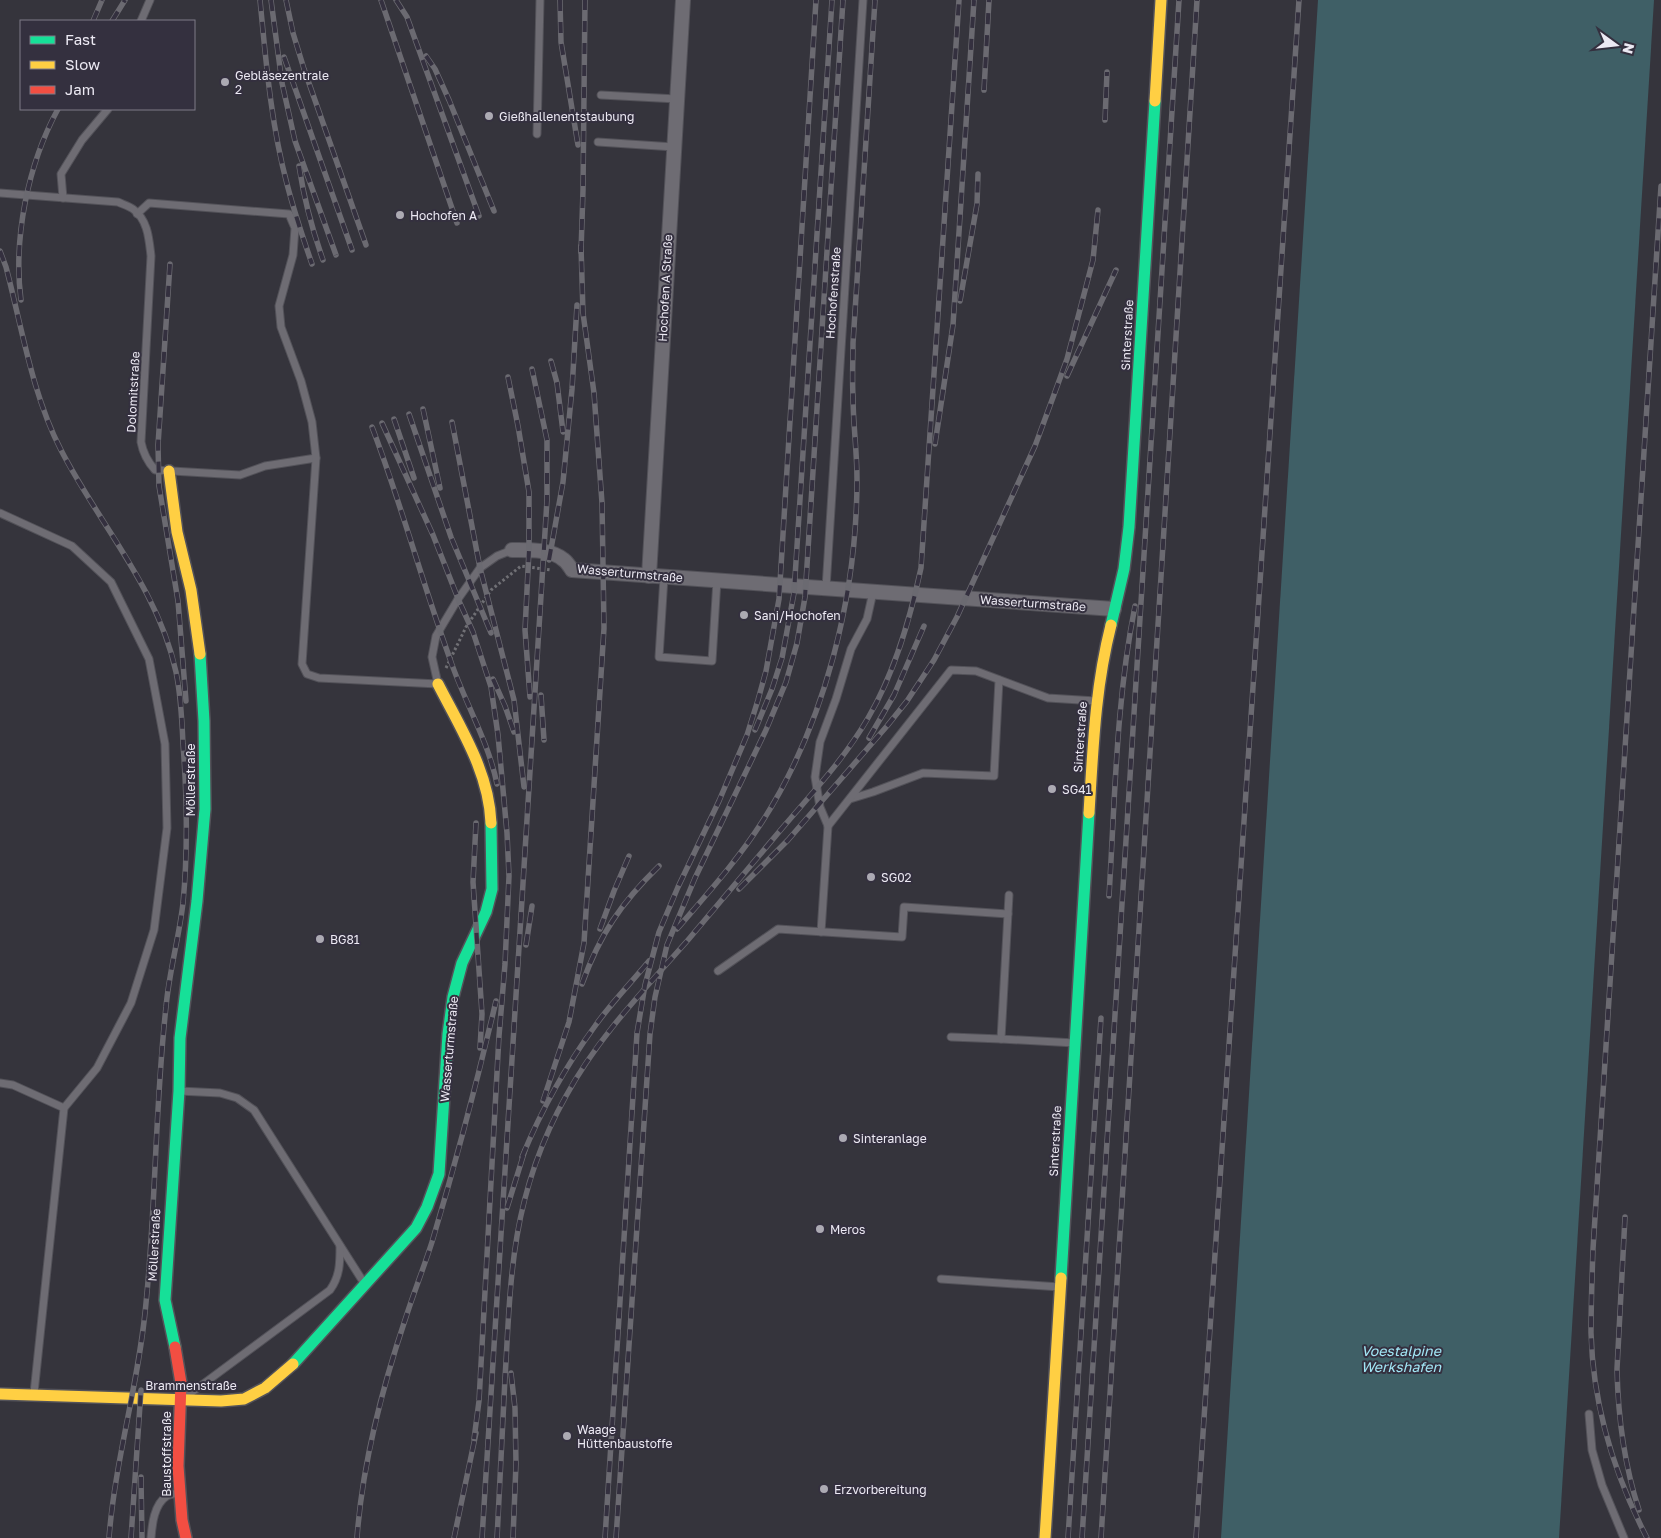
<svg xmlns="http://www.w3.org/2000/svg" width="1661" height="1538" viewBox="0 0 1661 1538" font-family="'Golos Text',sans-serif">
	<rect width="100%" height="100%" fill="#35343c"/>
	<polygon fill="#3f5f66" points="1318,0 1654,0 1559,1538 1221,1538"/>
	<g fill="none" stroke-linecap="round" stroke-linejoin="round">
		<g stroke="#535259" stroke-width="9">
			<g id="lane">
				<polyline points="141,21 150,0"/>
				<polyline points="601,95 677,99"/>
				<polyline points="537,134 540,0"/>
				<polyline points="598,142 674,147"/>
				<path d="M0,193L118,202C122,204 129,206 133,209C148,220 149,239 151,256L141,442C143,453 147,461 155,470L240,475L265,466L316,458"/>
				<polyline points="63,198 61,174 82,140 108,109"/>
				<polyline points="137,214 149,203 289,214 295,228 293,255 279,306 281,327 301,381 312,422 316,458 302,664 307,674 319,678 438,684 432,657 436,636 458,599 480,568 497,556 512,550"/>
				<polyline points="0,513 72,546 111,582 149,659 165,744 167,828 154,930 131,1003 97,1068 64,1108 34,1393"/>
				<polyline points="664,577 659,657 712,661 717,580"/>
				<polyline points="826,588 863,0"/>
				<polyline points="850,799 873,792 923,773 994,776 999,680"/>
				<polyline points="828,826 820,807 815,777 820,742 836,699 851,649 867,619 873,592"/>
				<polyline points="1009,895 1001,1039 1075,1043"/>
				<polyline points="821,932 828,826 951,670 976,671 1048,698 1096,701"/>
				<polyline points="718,971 778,929 902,937 904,907 1008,914"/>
				<polyline points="951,1037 1001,1039"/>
				<polyline points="0,1083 13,1085 64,1108"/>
				<polyline points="179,1091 220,1093 237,1098 254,1110 364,1283"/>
				<polyline points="941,1279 1060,1287"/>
				<path d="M187,1396L330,1290C340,1276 340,1263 340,1246"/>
				<polyline points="1589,1414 1592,1450 1602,1485 1624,1538"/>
				<path d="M151,1538C152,1525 154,1504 167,1496C170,1494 175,1494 179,1493"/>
			</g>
		</g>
		<g stroke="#535259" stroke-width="16">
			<g id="street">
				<path d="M512,550C528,550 552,549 564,560C567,562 570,567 572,570L1114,609"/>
				<polyline points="649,576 683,0"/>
			</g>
		</g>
		<g stroke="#535259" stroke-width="14">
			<g id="fast">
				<polyline points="1111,625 1124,569 1129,527 1155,101"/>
				<polyline points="1061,1278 1089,813"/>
				<polyline points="175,1347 165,1300 179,1091 180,1038 197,901 205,809 204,721 200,654"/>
				<polyline points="293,1364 416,1228 427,1207 439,1174 448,1034 453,997 462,963 486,912 492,889 491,823"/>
			</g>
		</g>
		<g stroke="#535259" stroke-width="14">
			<g id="slow">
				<polyline points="1155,101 1161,0"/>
				<polyline points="169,471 177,532 191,590 200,654"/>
				<path d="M438,684C461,729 489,772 491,823"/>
				<path d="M1089,813C1093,748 1095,688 1111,625"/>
				<polyline points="0,1394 221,1401 244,1399 265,1388 293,1364"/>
				<polyline points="1045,1538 1061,1278"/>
			</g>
		</g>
		<g stroke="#535259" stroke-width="14">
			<polyline id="jam" points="175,1347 181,1383 178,1466 182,1520 186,1538"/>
		</g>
		<polyline stroke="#707075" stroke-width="3" stroke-dasharray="2.5 2.5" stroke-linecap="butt" points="446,668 466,627 491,590 521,566 551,570"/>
		<use href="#lane" stroke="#6e6c73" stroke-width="7"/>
		<use href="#street" stroke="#6e6c73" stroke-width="14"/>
		<use href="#fast" stroke="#16e098" stroke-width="11"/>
		<use href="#slow" stroke="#ffcf43" stroke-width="11"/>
		<use href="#jam" stroke="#f24e42" stroke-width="11"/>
		<g stroke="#6b6a71" stroke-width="5.5">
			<g id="rail">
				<path d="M260,0C266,62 271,124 287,184C294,211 303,238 312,264"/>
				<polyline points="271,0 282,83 295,141 336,255"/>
				<polyline points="286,0 293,33 304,69 366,245"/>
				<polyline points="381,0 457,223"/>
				<polyline points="396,0 407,17 479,216"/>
				<polyline points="560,0 561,42 578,145"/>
				<polyline points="93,21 102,0"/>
				<polyline points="112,21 125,0"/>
				<polyline points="426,56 435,69 449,100 494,211"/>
				<polyline points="284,57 352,250"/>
				<polyline points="984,90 989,0"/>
				<polyline points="1105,120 1107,72"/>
				<path d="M299,166C304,199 312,229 323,260"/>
				<path d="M0,251L6,267C22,328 32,394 61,450C99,524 158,588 176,672C181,696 182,720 183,744C187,797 188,850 183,903C179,938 169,972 166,1007C155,1105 156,1205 146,1303C139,1383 115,1459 109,1538"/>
				<polyline points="581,252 583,190 585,0"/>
				<polyline points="170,264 158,445 159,486 178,601 186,701"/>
				<path d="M21,300C13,238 28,164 58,109"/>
				<polyline points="960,301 977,204 978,174"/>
				<polyline points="551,361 557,383 563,432"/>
				<polyline points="1067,376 1116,270"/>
				<polyline points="508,377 518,426 529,492 529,550 525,630 530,697"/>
				<polyline points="423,409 440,488"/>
				<polyline points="409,414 451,537 491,633"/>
				<polyline points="394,419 414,478"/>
				<polyline points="452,422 480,568 514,700 524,787"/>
				<polyline points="382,423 433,535 459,601 473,632 491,687 498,735 507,833 509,876 505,964 499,1036 479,1401 474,1439"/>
				<path d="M372,427C401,503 422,582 450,659C464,701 488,740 497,784"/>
				<polyline points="935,444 953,325 974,0"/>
				<polyline points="549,560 563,482 572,389 577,305"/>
				<polyline points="493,679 505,706 514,732"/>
				<polyline points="541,695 544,740"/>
				<polyline points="755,730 772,689 782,658 794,593 832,0"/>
				<polyline points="869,738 894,695 924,626"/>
				<polyline points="476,823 473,882 482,1014 480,1048"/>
				<polyline points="739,889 788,840 887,726 907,701 934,660 957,617 1035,446 1055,392 1067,359 1093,260 1098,210"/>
				<path d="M1109,896C1115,799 1116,701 1135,606"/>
				<polyline points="600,929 614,891 629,856"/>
				<path d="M677,929C707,894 737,861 762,822C825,724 857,595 857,479C857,451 853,424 853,396C852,378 853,360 853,343L875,0"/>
				<polyline points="526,945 532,906"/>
				<path d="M582,984C600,934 621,903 659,866"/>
				<polyline points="543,1101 569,1022 584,943 604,628 602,503 594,393 583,313 581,246"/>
				<path d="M522,1157C541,1111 565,1067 595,1026C611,1003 631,983 649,961"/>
				<polyline points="507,1208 525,1150"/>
				<path d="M1625,1217L1617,1369C1618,1417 1624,1464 1639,1510"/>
				<polyline points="511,1373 515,1408 516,1464 513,1538"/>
				<polyline points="141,1477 142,1538"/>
				<polyline points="131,1538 141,1390"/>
				<path d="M357,1538C362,1467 383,1385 406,1317C414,1292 424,1267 432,1242C456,1162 477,1082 496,1001"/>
				<polyline points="454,1538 476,1433"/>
				<polyline points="482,1538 547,500 547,440 532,369"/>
				<path d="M497,1538C500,1485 502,1432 505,1378C508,1331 509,1283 517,1236C525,1188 542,1139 566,1096C598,1037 644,990 688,940C720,902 752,864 784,826C813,792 845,758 868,718C895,672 910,619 921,568L959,0"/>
				<polyline points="605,1538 637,1033 645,985 659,932 678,887 719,801 747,735 758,700 766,671 779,599 816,0"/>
				<polyline points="616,1538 650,1034 655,997 667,945 695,878 766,730 786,682 797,643 805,597 843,0"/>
				<polyline points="1068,1538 1101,1018"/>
				<polyline points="1082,1538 1179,0"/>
				<polyline points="1101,1538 1197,0"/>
				<polyline points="1196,1538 1299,0"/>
				<path d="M1647,1538C1614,1474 1593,1406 1591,1333C1591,1305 1592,1277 1593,1249L1661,186"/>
			</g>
		</g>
		<use href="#rail" stroke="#34303f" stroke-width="4" stroke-dasharray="11" stroke-linecap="butt"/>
	</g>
	<g fill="#acaab3" stroke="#34303f" stroke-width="2">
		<circle cx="225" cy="82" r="5"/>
		<circle cx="489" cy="116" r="5"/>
		<circle cx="400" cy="215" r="5"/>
		<circle cx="744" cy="615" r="5"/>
		<circle cx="1052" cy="789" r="5"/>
		<circle cx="871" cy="877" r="5"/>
		<circle cx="320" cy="939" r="5"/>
		<circle cx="843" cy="1138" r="5"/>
		<circle cx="820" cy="1229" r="5"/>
		<circle cx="567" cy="1436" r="5"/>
		<circle cx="824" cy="1489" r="5"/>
	</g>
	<g text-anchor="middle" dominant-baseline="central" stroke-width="4" stroke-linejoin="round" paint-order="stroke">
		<g font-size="12" fill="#ece9f3" stroke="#34303f" text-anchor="start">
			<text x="235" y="75">Gebläsezentrale<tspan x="235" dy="14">2</tspan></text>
			<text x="499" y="116">Gießhallenentstaubung</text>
			<text x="410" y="215">Hochofen A</text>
			<text x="754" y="615">Sani/Hochofen</text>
			<text x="1062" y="789">SG41</text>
			<text x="881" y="877">SG02</text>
			<text x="330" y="939">BG81</text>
			<text x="853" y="1138">Sinteranlage</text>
			<text x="830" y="1229">Meros</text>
			<text x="577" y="1429">Waage<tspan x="577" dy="14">Hüttenbaustoffe</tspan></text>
			<text x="834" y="1489">Erzvorbereitung</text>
		</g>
		<g font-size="12" fill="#ece9f3" stroke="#34303f">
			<text transform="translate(665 288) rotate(-87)">Hochofen A Straße</text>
			<text transform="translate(833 293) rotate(-86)">Hochofenstraße</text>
			<text transform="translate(1127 335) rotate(-87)">Sinterstraße</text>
			<text transform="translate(133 392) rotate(-87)">Dolomitstraße</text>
			<text transform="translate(630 573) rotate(5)">Wasserturmstraße</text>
			<text transform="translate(1033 603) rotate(4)">Wasserturmstraße</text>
			<text transform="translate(1080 737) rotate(-86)">Sinterstraße</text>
			<text transform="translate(190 780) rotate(-90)">Möllerstraße</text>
			<text transform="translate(449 1049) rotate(-85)">Wasserturmstraße</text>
			<text transform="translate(1055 1141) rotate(-87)">Sinterstraße</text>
			<text transform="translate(154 1245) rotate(-87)">Möllerstraße</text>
			<text x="191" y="1385">Brammenstraße</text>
			<text transform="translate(166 1454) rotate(-90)">Baustoffstraße</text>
		</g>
		<g font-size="14" font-style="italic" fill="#a2e7f6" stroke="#34303f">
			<text x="1401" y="1350">Voestalpine<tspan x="1401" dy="16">Werkshafen</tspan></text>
		</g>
	</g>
	<rect x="20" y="20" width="175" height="90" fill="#34303f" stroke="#7e7a87"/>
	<rect x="30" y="36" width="25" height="8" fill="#16e098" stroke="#7e7a87"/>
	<text x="65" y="45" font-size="15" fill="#ece9f3">Fast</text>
	<rect x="30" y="61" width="25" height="8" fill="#ffcf43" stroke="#7e7a87"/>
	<text x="65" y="70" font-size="15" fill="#ece9f3">Slow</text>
	<rect x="30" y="86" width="25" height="8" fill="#f24e42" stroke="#7e7a87"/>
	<text x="65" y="95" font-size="15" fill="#ece9f3">Jam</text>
	<g transform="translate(1616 45) rotate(105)" stroke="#34303f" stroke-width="4" paint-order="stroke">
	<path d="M0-4L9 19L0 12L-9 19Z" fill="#ece9f3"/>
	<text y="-8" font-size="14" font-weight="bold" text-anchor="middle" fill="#ece9f3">N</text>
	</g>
</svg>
